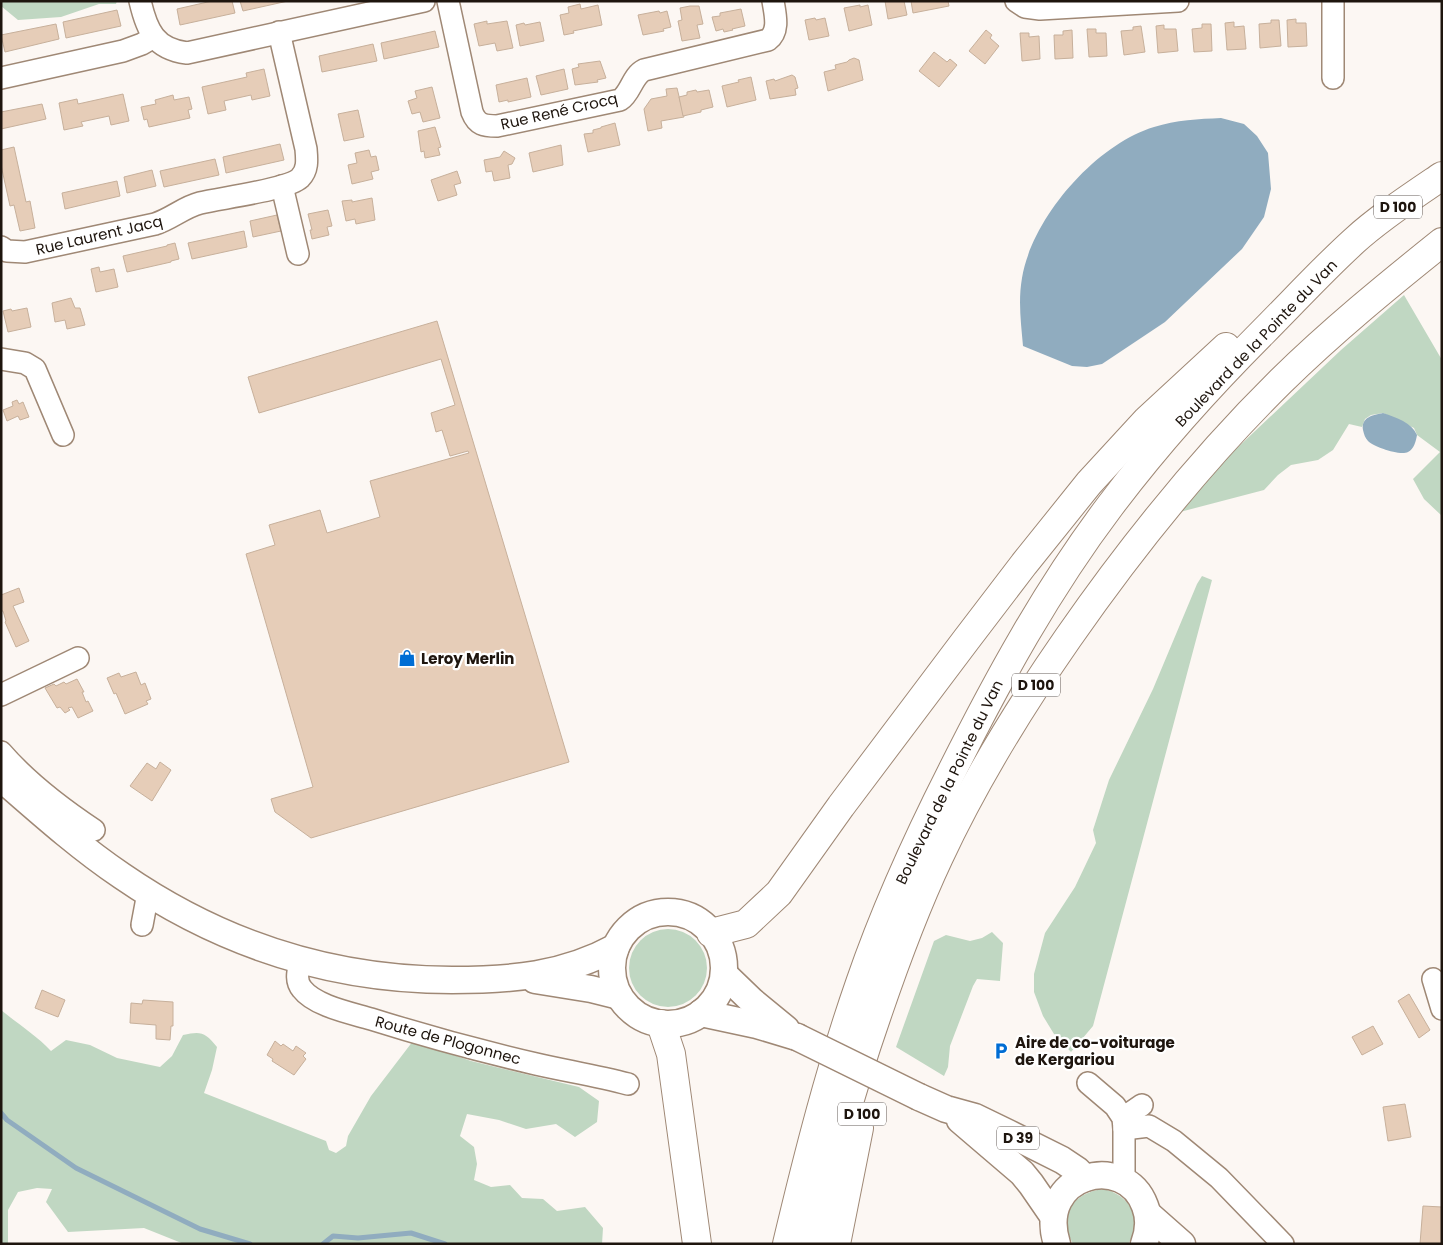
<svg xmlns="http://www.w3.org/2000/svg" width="1443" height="1245" viewBox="0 0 1443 1245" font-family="Poppins,sans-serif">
	<rect width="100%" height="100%" fill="#fcf7f3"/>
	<g fill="#c0d7c2">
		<polygon points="1,1 117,1 116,4 99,4 61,17 18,20 1,6"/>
		<polygon points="1404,295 1442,360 1442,516 1424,499 1413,479 1440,452 1417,435 1414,428 1383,413 1371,415 1365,419 1362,427 1349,424 1333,450 1318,460 1291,465 1278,475 1264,490 1180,512 1217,467 1341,350"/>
		<polygon points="1202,576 1212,580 1093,1026 1071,1052 1054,1034 1043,1016 1034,992 1034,974 1045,933 1075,887 1096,843 1093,830 1109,780 1153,689 1197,584"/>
		<circle cx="668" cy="968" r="39"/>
		<polygon points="992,932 1003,943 1000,981 977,979 973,986 950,1046 948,1067 944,1076 896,1047 934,941 946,935 970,941 982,938"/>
		<path d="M1,1010C18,1024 36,1035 51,1051L66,1040L90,1045L117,1058L160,1067L172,1056L183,1035C201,1031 205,1032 217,1047L212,1070L204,1093L326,1141L329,1150L336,1153L346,1146L348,1136L371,1096L413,1041L471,1061L579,1087L599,1101L597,1122L575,1137L556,1124L526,1129L499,1120L467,1114L460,1136L474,1147L477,1164L474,1180L491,1187L510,1185L522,1198L543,1199L557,1211L585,1207L603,1228L602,1244H184L144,1228L68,1232L46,1202L52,1189L37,1188L18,1192L8,1210V1244H1Z"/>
		<path d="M1103,1189C1129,1194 1145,1220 1128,1244H1073C1057,1216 1072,1193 1103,1189Z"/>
	</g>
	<g fill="#90acbf">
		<path d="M1221,118L1244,124L1257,136L1268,153L1271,189L1264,217L1242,249L1165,322L1102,364L1087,367L1072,366L1023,346C1021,323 1018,301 1022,278C1032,218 1095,145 1154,127C1176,120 1199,119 1221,118Z"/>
		<path d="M1383,413C1397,418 1411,422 1417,435C1416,441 1414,449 1408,452C1400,456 1374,447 1368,441C1365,438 1364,434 1363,430C1361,417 1373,415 1383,413Z"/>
	</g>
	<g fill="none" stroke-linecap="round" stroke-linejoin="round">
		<g stroke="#90acbf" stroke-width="5">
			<polyline points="1,1113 7,1120 76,1168 200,1229 250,1244"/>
			<polyline points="323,1244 333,1236 358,1238 411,1233 445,1244"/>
		</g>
	</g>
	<g fill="#e6cdb8" stroke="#c7b09b">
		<polygon points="212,1 232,1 235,13 180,25 177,9"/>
		<polygon points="240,1 288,1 243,11"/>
		<polygon points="885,1 904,1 907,15 888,19"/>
		<polygon points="911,1 948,1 949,6 913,13"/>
		<polygon points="580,4 581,9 598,5 602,25 573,31 574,33 564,35 560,15 569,13 568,7"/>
		<polygon points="860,5 860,7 868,5 872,25 849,31 844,8"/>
		<polygon points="690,6 699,6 703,24 697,25 700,38 682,41 678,21 682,20 680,8"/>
		<polygon points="741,9 745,26 732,29 733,30 724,32 723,29 716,31 712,17 720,16 720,13"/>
		<polygon points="117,10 121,26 66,38 63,22"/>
		<polygon points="659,11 660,13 667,11 671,27 663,29 664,31 643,35 638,15"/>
		<polygon points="815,18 816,20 825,18 829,36 809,40 805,20"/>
		<polygon points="1296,19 1296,23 1306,23 1307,46 1288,47 1287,20"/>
		<polygon points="1271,20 1279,20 1281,46 1260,48 1259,24 1271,23"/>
		<polygon points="487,21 487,24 507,21 513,48 497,51 495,43 479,46 474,24"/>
		<polygon points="540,22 544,41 520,46 516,25 524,23 525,25"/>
		<polygon points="1234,22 1234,27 1244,26 1246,49 1227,50 1225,23"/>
		<polygon points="56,24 59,39 5,52 1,35"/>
		<polygon points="1202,24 1211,24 1212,51 1194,52 1192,29 1202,28"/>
		<polygon points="1164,25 1164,29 1176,29 1178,51 1158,53 1156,26"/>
		<polygon points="1141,26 1145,52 1124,55 1121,31 1133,30 1133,27"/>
		<polygon points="1087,29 1096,29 1096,33 1106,33 1107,56 1089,57"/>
		<polygon points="986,30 992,35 990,38 999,46 985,64 969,51"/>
		<polygon points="1072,30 1073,58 1055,59 1054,35 1063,35 1063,31"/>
		<polygon points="435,31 439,47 384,59 381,43"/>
		<polygon points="1020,33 1029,33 1029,37 1039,36 1040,59 1022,61"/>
		<polygon points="373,44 377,61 322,72 319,56"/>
		<polygon points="934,52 947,62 950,59 957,65 939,87 919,71"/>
		<polygon points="854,58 859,60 863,80 828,91 824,72 836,69 835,65 847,62 849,60"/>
		<polygon points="600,61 606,78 597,80 598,82 575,85 572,69 579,67 578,64"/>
		<polygon points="264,69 270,96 252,100 251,95 224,101 226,110 208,114 202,87 247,77 246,73"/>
		<polygon points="564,69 568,89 541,95 536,76"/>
		<polygon points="792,75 795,77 798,88 795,89 796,95 770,99 766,81 774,79 775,81"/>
		<polygon points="751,77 756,100 727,107 722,86 739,82 738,80"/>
		<polygon points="527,78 531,97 508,102 508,100 499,102 496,85"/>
		<polygon points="432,87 440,118 423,122 420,112 412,114 408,101 417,98 415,91"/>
		<polygon points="677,88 684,117 661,121 662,128 648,131 644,109 651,99 667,96 666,89"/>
		<polygon points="696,90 697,92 709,90 713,107 701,110 701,112 683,116 679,97 687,95 687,92"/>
		<polygon points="123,94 129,121 111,125 109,116 81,122 83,126 64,130 59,103 77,99 78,104"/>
		<polygon points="173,95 174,100 189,97 192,109 188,110 190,118 149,127 147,119 144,120 141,107 156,104 155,100"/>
		<polygon points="42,104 46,119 1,129 1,112"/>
		<polygon points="358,110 364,137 344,141 338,114"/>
		<polygon points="615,123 620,145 588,152 584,134 593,133 593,130 601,128 601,127"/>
		<polygon points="435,127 441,147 438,148 440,155 425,158 424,151 421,152 418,131"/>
		<polygon points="280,144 284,160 226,173 223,157"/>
		<polygon points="561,145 563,165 533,172 529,153"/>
		<polygon points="14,147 26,202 30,201 35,228 20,231 14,205 10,206 1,165 1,150"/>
		<polygon points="369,150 371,157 376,156 379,170 371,172 373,179 352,184 348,165 357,163 355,153"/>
		<polygon points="504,151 515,158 512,164 508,165 510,178 494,181 492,171 486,172 484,160 500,157"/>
		<polygon points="215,159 219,175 164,187 160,171"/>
		<polygon points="152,170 156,186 127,193 124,177"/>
		<polygon points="457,171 461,183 454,185 457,195 438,201 431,180"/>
		<polygon points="117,181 120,196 65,209 62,193"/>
		<polygon points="372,198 375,220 356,224 355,219 346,221 342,201 352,200 352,202"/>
		<polygon points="328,210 332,226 327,227 329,235 312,239 310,230 312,230 308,214"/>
		<polygon points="277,215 281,231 253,237 250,221"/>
		<polygon points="244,231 247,247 192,259 188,243"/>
		<polygon points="175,243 179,259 171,261 171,262 127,272 123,256 167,246 167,245"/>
		<polygon points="99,267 100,272 114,269 118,287 96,292 91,269"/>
		<polygon points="71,298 75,308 80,308 85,325 67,329 65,320 55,322 52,303"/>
		<polygon points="27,308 31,327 8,332 3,311 11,309 12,311"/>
		<polygon points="437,321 569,762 311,838 275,812 271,799 313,787 246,554 275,545 269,525 320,510 327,533 380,517 370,481 469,453 468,451 450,456 442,430 436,432 431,413 455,405 441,359 259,413 248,377"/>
		<polygon points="17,400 19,404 23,402 29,417 20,420 18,416 7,421 3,410 13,406 12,402"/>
		<polygon points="19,588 24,602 13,606 29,641 16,647 5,622 6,621 3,611 1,611 1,595"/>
		<polygon points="136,672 141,685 145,683 151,699 146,701 148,704 125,714 116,693 114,694 107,678 119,673 121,677"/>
		<polygon points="77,679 84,692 82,692 86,702 88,701 93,711 78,718 72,707 68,708 70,710 65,713 60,707 57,708 45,688 54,684 56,686 64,682 66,684"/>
		<polygon points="160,762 171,770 152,801 130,786 147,763 156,769"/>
		<polygon points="42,990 65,1000 58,1017 35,1008"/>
		<polygon points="1409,994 1430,1030 1419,1038 1398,1001"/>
		<polygon points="143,1000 173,1002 173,1026 171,1026 170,1040 156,1039 156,1025 130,1023 131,1003 142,1004"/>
		<polygon points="1373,1026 1383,1044 1362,1055 1352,1037"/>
		<polygon points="275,1041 281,1046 283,1044 293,1051 296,1046 306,1053 303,1056 306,1059 294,1075 272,1061 273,1059 267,1055"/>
		<polygon points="1405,1104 1411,1137 1388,1141 1383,1107"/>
		<polygon points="1423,1206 1442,1207 1442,1244 1420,1244"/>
	</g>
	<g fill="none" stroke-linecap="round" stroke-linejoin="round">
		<g stroke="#9f8875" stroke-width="24">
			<g id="minor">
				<path d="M140,1C147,31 155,49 187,53L424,1"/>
				<path d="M448,1L472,112C477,125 484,126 497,126L620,100C631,93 632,76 644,70L768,40C780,31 775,14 773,1"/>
				<polyline points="1016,1 1025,7 1040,9 1178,1"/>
				<polyline points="1333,1 1333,78"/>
				<polyline points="1,78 123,51 142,44 154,37"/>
				<polyline points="282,186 298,254"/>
				<path d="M1,247L7,251L25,252L155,224C171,219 184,207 200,203C220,198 287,190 300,178C308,170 307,160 306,149L279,32"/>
				<polyline points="1,359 25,363 35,369 63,435"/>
				<polyline points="1,695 78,658"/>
				<path d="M1,752C27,782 61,808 94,830"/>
				<polyline points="142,925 148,893"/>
				<path d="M300,961C298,971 295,981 302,989C315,1006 351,1013 371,1019C425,1036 480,1051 536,1064C567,1071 598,1076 628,1084"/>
				<polyline points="1433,979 1442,1009"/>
				<polyline points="1088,1083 1115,1106 1123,1118 1124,1129 1124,1181"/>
				<polyline points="1123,1118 1142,1105"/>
				<polyline points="1124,1129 1149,1126 1174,1141 1219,1178 1283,1244"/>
			</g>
		</g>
		<g stroke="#9f8875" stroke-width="29">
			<g id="major">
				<path d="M1,778C40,812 79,847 122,876C221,944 331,980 452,980C511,980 563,976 616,947"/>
				<circle cx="668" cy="968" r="56"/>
				<polyline points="724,974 752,1001 786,1029"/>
				<polyline points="535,980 591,989 619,996"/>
				<polyline points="701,1013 757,1025 797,1037"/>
				<polyline points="919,1097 946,1109 975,1117 1008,1133 1062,1160 1077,1170 1085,1178"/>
				<polyline points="960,1120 1022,1173 1031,1184 1053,1216"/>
				<polyline points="1148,1214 1182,1244"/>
				<path d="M1057,1244C1035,1174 1125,1151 1145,1206C1150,1219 1149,1231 1144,1244"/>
			</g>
		</g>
		<g stroke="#9f8875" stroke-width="30">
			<g id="highway">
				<polyline points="711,933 746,924 779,893 841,806 966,640 1024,564 1089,483 1147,420 1226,347"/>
				<polyline points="661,1024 671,1054 697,1244"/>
				<path d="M787,1244C808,1156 830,1069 860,983C885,910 917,840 952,771C998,679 1048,588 1110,506C1156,445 1208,387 1263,332C1293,302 1322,270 1354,241C1379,218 1414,195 1442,176"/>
				<path d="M815,1244C829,1166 851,1090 877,1015C895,962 915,908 939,857C975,780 1020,707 1068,638C1132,546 1202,459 1281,381C1332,331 1387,286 1442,242"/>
				<polyline points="836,1244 859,1128"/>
			</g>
		</g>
		<use href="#minor" stroke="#fff" stroke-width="21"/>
		<use href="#major" stroke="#fff" stroke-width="26"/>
		<use href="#highway" stroke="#fff" stroke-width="28"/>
		<g stroke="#9f8875" stroke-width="29" stroke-linecap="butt">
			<polyline id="major-bridge" points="797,1037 919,1097"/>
		</g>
		<use href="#major-bridge" stroke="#fff" stroke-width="26"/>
	</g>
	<defs>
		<g id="shop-bare" transform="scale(1.35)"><path d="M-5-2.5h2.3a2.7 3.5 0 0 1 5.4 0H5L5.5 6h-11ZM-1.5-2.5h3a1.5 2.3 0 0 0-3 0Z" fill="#006dd4" stroke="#fff" stroke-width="2.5" paint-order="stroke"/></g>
		<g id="parking-bare" transform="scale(1.35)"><path d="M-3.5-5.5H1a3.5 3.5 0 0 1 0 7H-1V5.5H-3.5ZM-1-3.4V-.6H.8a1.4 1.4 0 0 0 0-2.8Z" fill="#006dd4" stroke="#fff" stroke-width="2.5" paint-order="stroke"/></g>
	</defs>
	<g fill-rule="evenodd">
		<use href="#shop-bare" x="407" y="658"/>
		<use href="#parking-bare" x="1001" y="1051"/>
	</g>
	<g text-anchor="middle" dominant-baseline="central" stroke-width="4.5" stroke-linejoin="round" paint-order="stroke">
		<g fill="#fff" stroke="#625b56" stroke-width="1">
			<rect x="1374" y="195.5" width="48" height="23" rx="4"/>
			<rect x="1012" y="673.5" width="48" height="23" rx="4"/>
			<rect x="838" y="1102.5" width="48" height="23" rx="4"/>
			<rect x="997" y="1126.5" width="42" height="23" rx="4"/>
		</g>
		<g font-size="14" font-weight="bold" fill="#1e150e">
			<text x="1398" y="207">D 100</text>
			<text x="1036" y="685">D 100</text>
			<text x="862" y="1114">D 100</text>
			<text x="1018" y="1138">D 39</text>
		</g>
		<g font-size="15" fill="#1e150e" stroke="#fff">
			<text transform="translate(559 111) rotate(-13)">Rue René Crocq</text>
			<text transform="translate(99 235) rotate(-13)">Rue Laurent Jacq</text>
			<text transform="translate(1256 343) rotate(-46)">Boulevard de la Pointe du Van</text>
			<text transform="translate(949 782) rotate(-64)">Boulevard de la Pointe du Van</text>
			<text transform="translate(448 1040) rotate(15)">Route de Plogonnec</text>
		</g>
		<g font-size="15" font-weight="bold" fill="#1e150e" stroke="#fff" text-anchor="start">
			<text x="421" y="658">Leroy Merlin</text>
			<text x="1015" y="1042">Aire de co-voiturage<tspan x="1015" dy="17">de Kergariou</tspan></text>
		</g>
	</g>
	<rect width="1443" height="1245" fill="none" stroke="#1e150e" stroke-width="5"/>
</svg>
